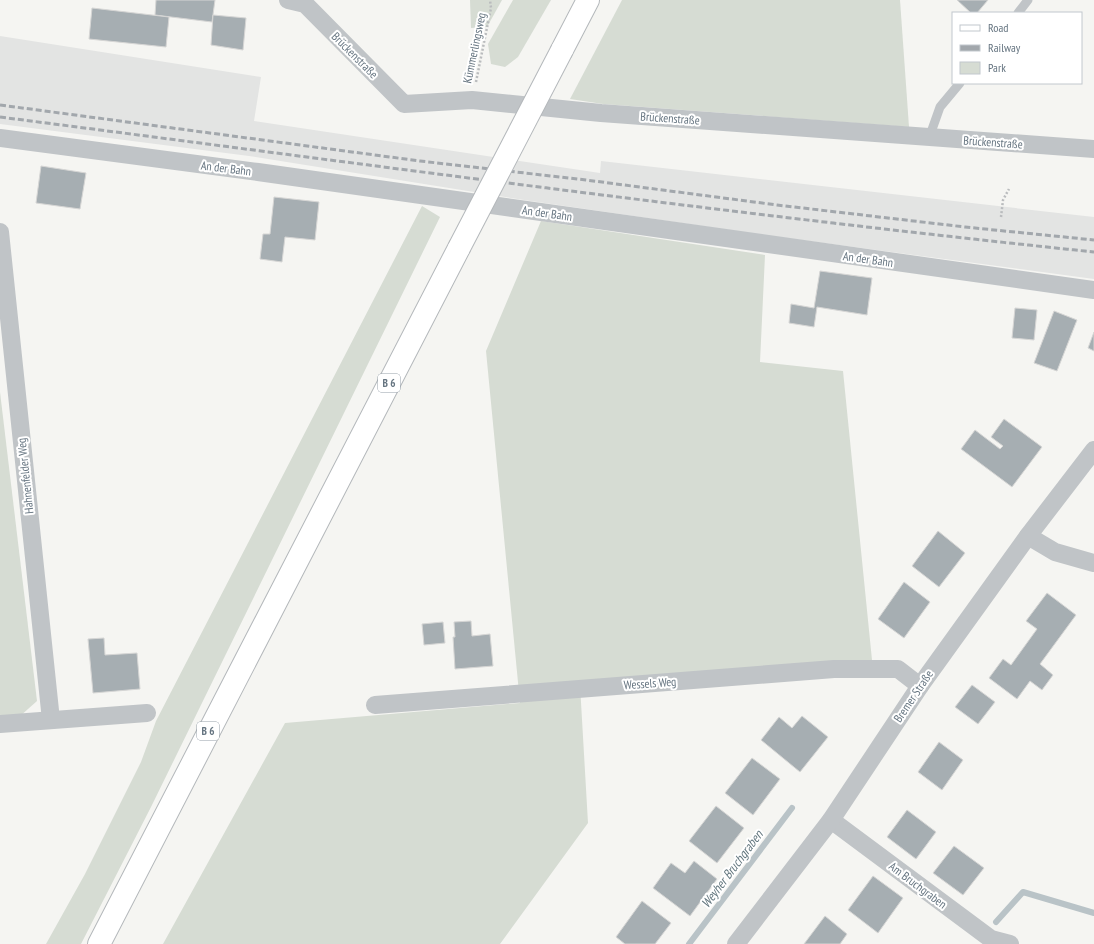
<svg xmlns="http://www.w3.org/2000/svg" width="1094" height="944" viewBox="0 0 1094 944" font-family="'PT Sans Narrow',sans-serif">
	<rect width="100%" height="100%" fill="#f5f5f2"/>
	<polygon fill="#e3e4e3" points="0,36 261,77 254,121 600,173 601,161 1094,217 1094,279 764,235 524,200 249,156 0,124"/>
	<g fill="#d6dcd3">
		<polygon points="470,0 502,0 487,27 471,28"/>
		<polygon points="513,0 551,0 518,57 505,67 491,64 488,44"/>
		<polygon points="622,0 900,0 909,127 603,104 570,99"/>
		<polygon points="422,206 440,217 151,807 81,944 46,944 85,874 141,762 156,721"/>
		<polygon points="541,221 765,255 760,362 843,371 872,660 580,685 588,823 500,944 163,944 285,723 520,703 486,351"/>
		<polygon points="0,392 37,701 19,717 0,719"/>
	</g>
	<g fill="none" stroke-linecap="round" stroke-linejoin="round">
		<g stroke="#b9c3c7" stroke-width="6">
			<polyline points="996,922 1023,892 1094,913"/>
			<polyline points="689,944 792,808"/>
		</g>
	</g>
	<g fill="#a6aeb2" stroke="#d6d6d5">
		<polygon points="156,0 215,0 212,22 155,15"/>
		<polygon points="957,0 988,0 977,13 971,13"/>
		<polygon points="92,8 169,17 166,47 89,39"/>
		<polygon points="213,15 246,18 243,50 211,45"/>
		<polygon points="41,166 86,173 80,209 36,203"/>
		<polygon points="274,197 319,202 315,240 285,237 282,262 260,259 263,234 270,234"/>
		<polygon points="820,271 872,278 867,315 817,307 814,327 789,323 791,304 814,308"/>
		<polygon points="1015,308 1037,310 1034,340 1012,338"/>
		<polygon points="1054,311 1077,320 1057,371 1034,363"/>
		<polygon points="1094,332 1094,351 1088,348"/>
		<polygon points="1004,419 1042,447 1012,487 961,449 975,430 1000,449 1003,446 991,437"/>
		<polygon points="938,531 965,553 939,587 912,566"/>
		<polygon points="904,582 930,602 904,638 878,619"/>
		<polygon points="1047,593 1076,615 1040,664 1053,675 1042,690 1030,681 1017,699 989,678 1003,659 1011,665 1037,629 1026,621"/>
		<polygon points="471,621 472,636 490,634 493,666 455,669 453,637 455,637 454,622"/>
		<polygon points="443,622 445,643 424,645 422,624"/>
		<polygon points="104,638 105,655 137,653 140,689 93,693 88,639"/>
		<polygon points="972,685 995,702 978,724 955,707"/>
		<polygon points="802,716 828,737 800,772 761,740 779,717 792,728"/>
		<polygon points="939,742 963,760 942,790 918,772"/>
		<polygon points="752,758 780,779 753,815 725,793"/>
		<polygon points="716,806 744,828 717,863 689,841"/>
		<polygon points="907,810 936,832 916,859 887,837"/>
		<polygon points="954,846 984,868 963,895 933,873"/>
		<polygon points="694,861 717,879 690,916 653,888 671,863 685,873"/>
		<polygon points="873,876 903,898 878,933 848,910"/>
		<polygon points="642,901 671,923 655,944 625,944 616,937"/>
		<polygon points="825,916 847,934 840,944 804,944"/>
	</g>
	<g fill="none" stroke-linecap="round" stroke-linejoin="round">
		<g stroke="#b4b8bb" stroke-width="24">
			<g id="primary">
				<polyline points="562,50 588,0"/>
				<polyline points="99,944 459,248"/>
			</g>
		</g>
		<g stroke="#babcbe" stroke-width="2.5" stroke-dasharray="2 2" stroke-linecap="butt">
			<polyline points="476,82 491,8 490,0"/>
			<polyline points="1001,217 1003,200 1009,189"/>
		</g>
		<g stroke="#c0c4c7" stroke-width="9">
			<polyline points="1018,13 1028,0"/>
			<polyline points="929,138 940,107 960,83"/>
		</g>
		<g stroke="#c0c4c7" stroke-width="18">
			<polyline points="288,0 305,4 404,104 472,100 601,113 1094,149"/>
			<polyline points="0,138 258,172 1094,290"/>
			<polyline points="0,232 51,720"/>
			<polyline points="1028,536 1055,552 1094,563"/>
			<polyline points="375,705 834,669 898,669 920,686"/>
			<polyline points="0,724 147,713"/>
			<polyline points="831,820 991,939 1010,944"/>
			<polyline points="736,944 831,820 920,686 1028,536 1094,450"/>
		</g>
		<use href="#primary" stroke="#fff" stroke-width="22"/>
		<g stroke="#a2a7ac" stroke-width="3" stroke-dasharray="6 3" stroke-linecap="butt">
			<polyline points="0,105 420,161 586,180 777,205 965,227 1094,240"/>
			<path d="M0,117C364,164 728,214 1094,252"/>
		</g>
		<g stroke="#b4b8bb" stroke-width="24" stroke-linecap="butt">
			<polyline id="primary-bridge" points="459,248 562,50"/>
		</g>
		<use href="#primary-bridge" stroke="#fff" stroke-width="22"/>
	</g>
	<g text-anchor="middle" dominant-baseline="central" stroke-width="4" stroke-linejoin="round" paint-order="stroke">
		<g fill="#fff" stroke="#949ea7" stroke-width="1">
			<rect x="378" y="374" width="22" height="18" rx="3"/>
			<rect x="197" y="722" width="22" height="18" rx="3"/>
		</g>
		<g font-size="11" font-weight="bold" fill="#667581">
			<text x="389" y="383">B 6</text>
			<text x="208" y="731">B 6</text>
		</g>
		<g font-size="12" fill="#667581" stroke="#fff">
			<text transform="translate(474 48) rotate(-78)">Kümmerlingsweg</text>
			<text transform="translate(355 55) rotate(45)">Brückenstraße</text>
			<text transform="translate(670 118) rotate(4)">Brückenstraße</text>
			<text transform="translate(993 142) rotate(4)">Brückenstraße</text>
			<text transform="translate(226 168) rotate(7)">An der Bahn</text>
			<text transform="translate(547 213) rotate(8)">An der Bahn</text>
			<text transform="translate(868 259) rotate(8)">An der Bahn</text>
			<text transform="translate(25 476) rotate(-96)">Hahnenfelder Weg</text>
			<text transform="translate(650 683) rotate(-4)">Wessels Weg</text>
			<text transform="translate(913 696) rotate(-56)">Bremer Straße</text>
			<text transform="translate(918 885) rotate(37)">Am Bruchgraben</text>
		</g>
		<g font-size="13" font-style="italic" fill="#62767e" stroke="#fff">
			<text transform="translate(732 869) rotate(-53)">Weyher Bruchgraben</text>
		</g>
	</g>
	<rect x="952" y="12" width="130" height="72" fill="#ffffff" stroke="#c2c8cd"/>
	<rect x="960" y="25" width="20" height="6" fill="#ffffff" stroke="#c2c8cd"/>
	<text x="988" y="32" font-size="12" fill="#667581">Road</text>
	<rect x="960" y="45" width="20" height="6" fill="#a2a7ac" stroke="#c2c8cd"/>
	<text x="988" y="52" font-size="12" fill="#667581">Railway</text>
	<rect x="960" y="62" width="20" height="12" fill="#d6dcd3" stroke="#c2c8cd"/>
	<text x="988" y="72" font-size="12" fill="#667581">Park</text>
</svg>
